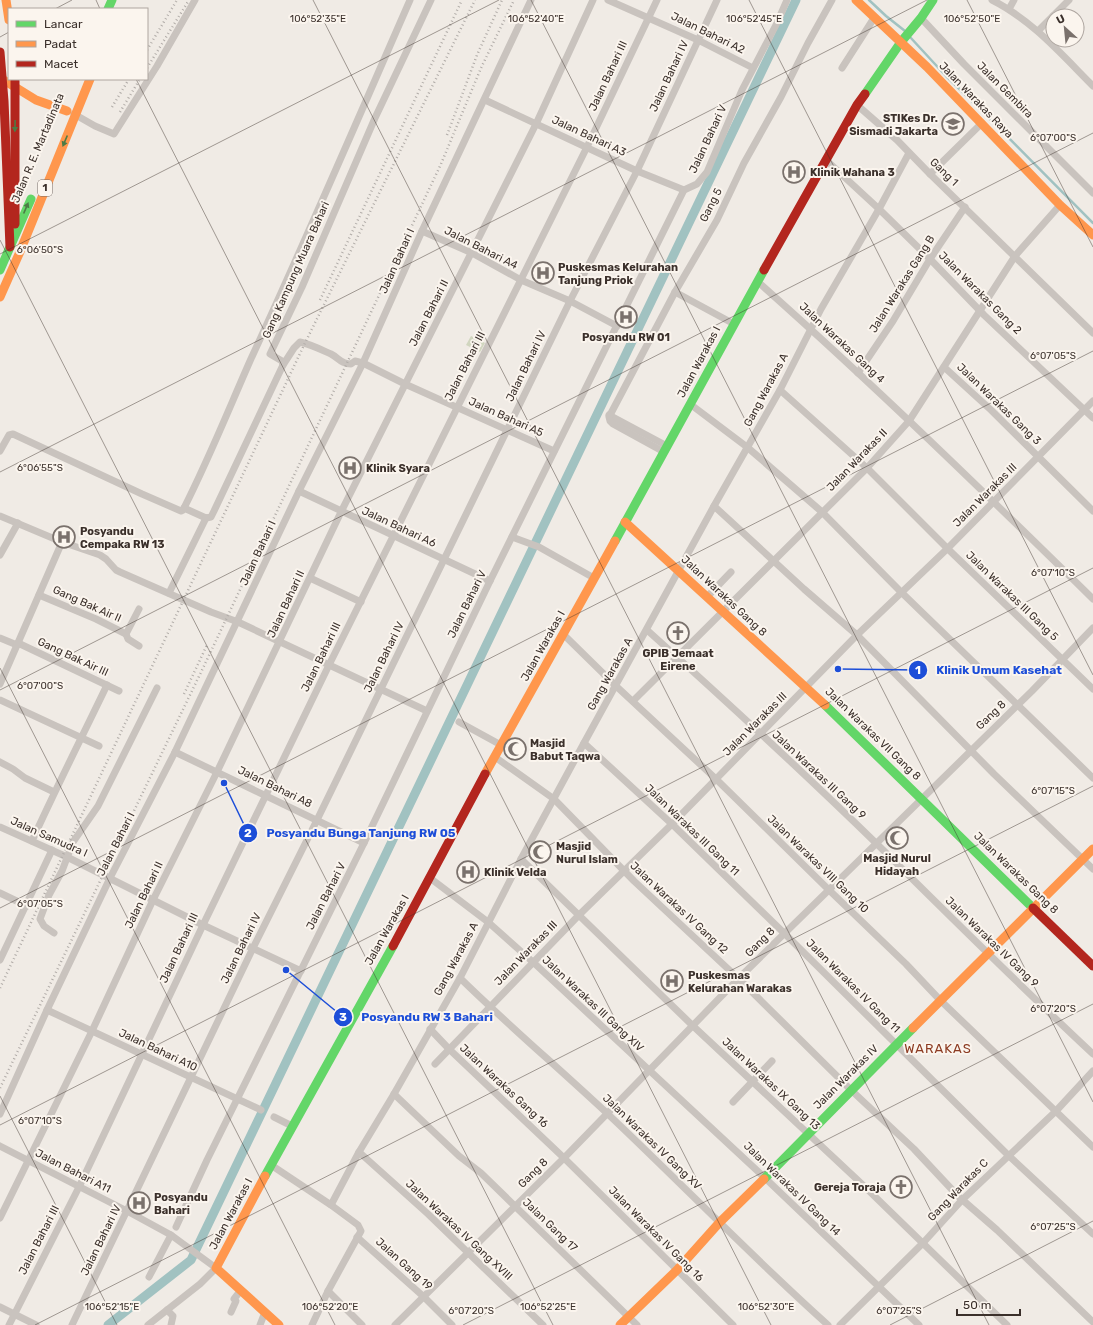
<svg xmlns="http://www.w3.org/2000/svg" width="1093" height="1325" viewBox="0 0 1093 1325" font-family="Rubik,sans-serif">
	<rect width="100%" height="100%" fill="#f0ebe5"/>
	<polygon fill="#d1d6bf" points="471,336 485,343 480,352 466,345"/>
	<g fill="none" stroke-linecap="round" stroke-linejoin="round">
		<g stroke="#a1c2c1" stroke-width="2.5">
			<polyline points="869,0 886,16 905,31"/>
			<polyline points="910,37 946,76 981,110 1093,223"/>
		</g>
		<polyline stroke="#a1c2c1" stroke-width="9" points="108,1325 191,1260 796,0"/>
		<g stroke="#c9c3be" stroke-width="7">
			<polyline points="608,0 698,40 753,68"/>
			<path d="M992,0C1032,20 1062,55 1093,86"/>
			<polyline points="1009,9 1014,0"/>
			<polyline points="1053,16 1069,0"/>
			<polyline points="921,18 964,64 1093,193"/>
			<polyline points="1038,31 1053,16"/>
			<polyline points="842,68 874,18"/>
			<polyline points="485,100 637,171 684,190"/>
			<polyline points="857,105 897,140 930,174 1093,333"/>
			<polyline points="74,114 95,126 114,134 157,66 195,0"/>
			<polyline points="826,160 879,209 930,259 984,315 1093,418"/>
			<polyline points="930,174 982,123"/>
			<polyline points="422,231 472,253 521,280 570,301 617,326"/>
			<path d="M758,282C873,384 983,491 1093,599"/>
			<polyline points="675,292 734,324"/>
			<path d="M283,365L294,348L300,342C310,344 322,350 331,354C339,358 341,364 351,364L355,361L363,363L405,384L554,451"/>
			<polyline points="944,367 991,410 1093,511"/>
			<polyline points="858,373 893,321 930,259 965,207"/>
			<polyline points="780,390 867,468 950,551 1093,689"/>
			<polyline points="690,404 747,447 822,512 899,590 1093,778"/>
			<polyline points="609,415 667,446"/>
			<path d="M0,451L9,435L13,434L142,494L181,511L183,510C208,461 228,411 250,361C305,242 357,121 410,0"/>
			<polyline points="664,452 613,424 610,421 609,417 675,292 717,220 744,163 781,97 808,43 832,0"/>
			<polyline points="299,491 490,581"/>
			<polyline points="714,506 804,589 857,635 994,774 1093,869"/>
			<polyline points="184,508 206,518 211,517 214,511 283,365 282,361 270,354 302,287 375,118 431,0"/>
			<polyline points="0,516 62,542 100,555 106,559 116,570 120,572 211,612 238,622 427,711"/>
			<polyline points="512,537 539,547 594,578"/>
			<polyline points="0,555 18,523"/>
			<polyline points="310,578 361,602"/>
			<polyline points="169,593 206,518"/>
			<polyline points="39,595 96,619 126,634"/>
			<polyline points="707,597 731,572"/>
			<polyline points="139,609 126,634 128,639 139,646"/>
			<path d="M647,630C725,700 803,772 878,845C949,915 1020,986 1093,1054"/>
			<polyline points="563,634 616,686 716,779 829,890 906,964 940,1000 1093,1147"/>
			<polyline points="0,638 17,645"/>
			<polyline points="18,643 119,691"/>
			<polyline points="0,684 62,542"/>
			<polyline points="0,700 99,746"/>
			<polyline points="633,701 867,468 909,421 1015,256 1060,205"/>
			<polyline points="459,722 501,745"/>
			<polyline points="584,743 674,826 785,934 1008,1155 1093,1234"/>
			<polyline points="175,752 364,843"/>
			<polyline points="495,757 554,799 634,881 741,981 851,1090 914,1149 958,1196 997,1230 1093,1322"/>
			<polyline points="0,762 13,769 25,778 54,792"/>
			<polyline points="0,827 67,857 203,925 301,971"/>
			<path d="M32,841C56,788 82,737 107,685"/>
			<polyline points="521,859 692,1025 864,1186 1007,1325"/>
			<polyline points="430,878 488,922 534,963 765,1178 919,1325"/>
			<polyline points="0,893 27,906"/>
			<polyline points="54,933 44,926 40,919 49,895 62,871 73,842 98,806 157,688"/>
			<polyline points="0,960 52,850"/>
			<path d="M460,978C509,1026 561,1070 611,1117C684,1186 753,1258 828,1325"/>
			<polyline points="47,1010 261,1110"/>
			<polyline points="430,1029 449,1049 564,1158 733,1325"/>
			<polyline points="435,1064 579,915 672,824 857,635 947,549 1093,401"/>
			<polyline points="394,1094 459,1156 481,1173 637,1325"/>
			<polyline points="733,1102 772,1061"/>
			<polyline points="0,1114 47,1010 110,878 175,752 299,491 363,363 422,231 531,0"/>
			<polyline points="274,1117 292,1126"/>
			<polyline points="0,1146 127,1211 171,1235 216,1268 200,1284 148,1325"/>
			<polyline points="359,1152 428,1214 543,1325"/>
			<polyline points="271,1165 331,1205 358,1225 361,1231 328,1291 312,1325"/>
			<polyline points="331,1205 359,1152 394,1094 460,978 521,859 584,743 714,506 780,390 821,309 879,209 909,153"/>
			<polyline points="0,1218 92,1031 153,900 217,772 341,512 536,124 593,0"/>
			<polyline points="176,1227 207,1160 364,843 490,581 684,190 697,184 707,172 742,90 777,23 787,0"/>
			<polyline points="357,1237 424,1297 452,1325"/>
			<polyline points="149,1277 171,1235"/>
			<polyline points="328,1291 362,1325"/>
			<polyline points="0,1307 36,1325"/>
			<polyline points="167,1310 173,1316 171,1325"/>
			<polyline points="231,1312 236,1301 234,1299 241,1290"/>
			<polyline points="9,1325 79,1187 203,925 329,665 587,147 657,0"/>
			<polyline points="72,1325 253,948 317,820 570,301 637,171 717,0"/>
			<polyline points="260,1325 265,1312"/>
			<polyline points="395,1325 564,1158 739,978 1032,691 1093,628"/>
			<polyline points="840,1325 923,1243 962,1200 1056,1111 1093,1071"/>
		</g>
		<g stroke="#63d668" stroke-width="9">
			<polyline points="108,9 112,0"/>
			<polyline points="865,94 901,42 921,18 933,0"/>
			<polyline points="0,270 31,199"/>
			<polyline points="615,541 764,270"/>
			<polyline points="825,705 1033,908"/>
			<polyline points="265,1176 393,946"/>
			<polyline points="764,1179 913,1028"/>
		</g>
		<g stroke="#ff974d" stroke-width="9">
			<polyline points="6,0 9,20"/>
			<polyline points="856,0 927,67 1060,205 1093,235"/>
			<polyline points="2,79 36,100 67,111"/>
			<polyline points="0,297 19,254 90,79"/>
			<polyline points="625,522 825,705"/>
			<polyline points="485,774 615,541"/>
			<polyline points="913,1028 1093,849"/>
			<polyline points="265,1176 216,1268 279,1325"/>
			<polyline points="620,1325 677,1270 719,1223 764,1179"/>
		</g>
		<g stroke="#b3261e" stroke-width="9">
			<polyline points="0,52 4,101 10,247"/>
			<polyline points="15,81 15,224"/>
			<polyline points="764,270 857,105 865,94"/>
			<polyline points="1033,908 1093,966"/>
			<polyline points="393,946 485,774"/>
		</g>
		<g stroke="#b1aca8" stroke-width="2.5" stroke-dasharray="1 3" stroke-linecap="butt">
			<polyline points="147,50 177,0"/>
			<polyline points="147,68 189,0"/>
			<polyline points="112,107 129,79"/>
			<polyline points="120,112 140,79"/>
			<polyline points="447,135 477,55 502,0"/>
			<polyline points="320,300 462,0"/>
			<polyline points="184,694 207,645"/>
			<polyline points="0,988 305,343 475,0"/>
			<polyline points="0,1088 204,666 441,164 481,68 514,0"/>
		</g>
	</g>
	<defs><path id="oneway-solid" d="M-6-.8H1V-3.2L6.5 0L1 3.2V.8H-6Z"/></defs>
	<g fill="#4d7b46">
		<use href="#oneway-solid" transform="translate(15 126) rotate(91)"/>
		<use href="#oneway-solid" transform="translate(65 141) rotate(113)"/>
		<use href="#oneway-solid" transform="translate(26 208) rotate(-67)"/>
	</g>
	<path fill="none" stroke="#3b302b" stroke-width="1" stroke-opacity="0.45" d="M96,0L100,9M313,0L989,1325M531,0L1093,1102M749,0L1093,675M967,0L1093,247M55,9L72,0M0,37L9,32M136,79L771,1325M0,240L553,1325M0,254L499,0M0,472L927,0M0,668L335,1325M0,690L1093,133M0,908L1093,351M0,1096L117,1325M0,1125L1093,568M35,1325L1093,786M463,1325L1093,1004M890,1325L1093,1221"/>
	<defs>
		<g id="university-ring" transform="scale(1.15)"><circle r="9.5" fill="#fbf5ee" stroke="#7a716c" stroke-width="1.5"/><path d="M0-5L7-2L0 1L-7-2ZM-4 1L0 2.5L4 1V4Q0 6-4 4Z" fill="#7a716c"/></g>
		<g id="hospital-ring" transform="scale(1.15)"><circle r="9.5" fill="#fbf5ee" stroke="#7a716c" stroke-width="1.5"/><path d="M-5-5h3v3.5h4V-5h3V5h-3V1.5h-4V5h-3Z" fill="#7a716c"/></g>
		<g id="church-ring" transform="scale(1.15)"><circle r="9.5" fill="#fbf5ee" stroke="#7a716c" stroke-width="1.5"/><path d="M-1.2-6h2.4v3.5h3.3v2.4h-3.3V6h-2.4V-.1h-3.3v-2.4h3.3Z" fill="#7a716c"/></g>
		<g id="mosque-ring" transform="scale(1.15)"><circle r="9.5" fill="#fbf5ee" stroke="#7a716c" stroke-width="1.5"/><path d="M3.5-4.9A6 6 0 1 0 3.5 4.9A5 5 0 1 1 3.5-4.9Z" fill="#7a716c"/></g>
	</defs>
	<g fill-rule="evenodd">
		<use href="#university-ring" x="953" y="124"/>
		<use href="#hospital-ring" x="794" y="172"/>
		<use href="#hospital-ring" x="543" y="273"/>
		<use href="#hospital-ring" x="626" y="317"/>
		<use href="#hospital-ring" x="350" y="468"/>
		<use href="#hospital-ring" x="64" y="537"/>
		<use href="#church-ring" x="678" y="633"/>
		<use href="#mosque-ring" x="515" y="749"/>
		<use href="#mosque-ring" x="897" y="838"/>
		<use href="#mosque-ring" x="540" y="852"/>
		<use href="#hospital-ring" x="468" y="872"/>
		<use href="#hospital-ring" x="672" y="981"/>
		<use href="#church-ring" x="901" y="1187"/>
		<use href="#hospital-ring" x="139" y="1203"/>
	</g>
	<g text-anchor="middle" dominant-baseline="central" stroke-width="4" stroke-linejoin="round" paint-order="stroke">
		<rect fill="#fbf5ee" stroke="#756b66" stroke-width="1" x="38" y="180" width="14" height="16" rx="3"/>
		<g font-size="10" font-weight="bold" fill="#3b302b">
			<text x="45" y="188">1</text>
		</g>
		<g font-size="11" fill="#3b302b" stroke="#fbf5ee">
			<text transform="translate(708 33) rotate(26)">Jalan Bahari A2</text>
			<text transform="translate(608 76) rotate(-65)">Jalan Bahari III</text>
			<text transform="translate(669 76) rotate(-65)">Jalan Bahari IV</text>
			<text transform="translate(1005 90) rotate(45)">Jalan Gembira</text>
			<text transform="translate(976 100) rotate(46)">Jalan Warakas Raya</text>
			<text transform="translate(589 136) rotate(25)">Jalan Bahari A3</text>
			<text transform="translate(708 139) rotate(-65)">Jalan Bahari V</text>
			<text transform="translate(38 148) rotate(-67)">Jalan R. E. Martadinata</text>
			<text transform="translate(944 172) rotate(44)">Gang 1</text>
			<text transform="translate(711 205) rotate(-63)">Gang 5</text>
			<text transform="translate(481 248) rotate(27)">Jalan Bahari A4</text>
			<text transform="translate(397 261) rotate(-66)">Jalan Bahari I</text>
			<text transform="translate(296 270) rotate(-66)">Gang Kampung Muara Bahari</text>
			<text transform="translate(902 284) rotate(-58)">Jalan Warakas Gang B</text>
			<text transform="translate(980 293) rotate(45)">Jalan Warakas Gang 2</text>
			<text transform="translate(429 313) rotate(-63)">Jalan Bahari II</text>
			<text transform="translate(842 343) rotate(43)">Jalan Warakas Gang 4</text>
			<text transform="translate(699 362) rotate(-62)">Jalan Warakas I</text>
			<text transform="translate(465 366) rotate(-63)">Jalan Bahari III</text>
			<text transform="translate(526 366) rotate(-64)">Jalan Bahari IV</text>
			<text transform="translate(766 390) rotate(-62)">Gang Warakas A</text>
			<text transform="translate(999 404) rotate(44)">Jalan Warakas Gang 3</text>
			<text transform="translate(506 417) rotate(24)">Jalan Bahari A5</text>
			<text transform="translate(857 460) rotate(-46)">Jalan Warakas II</text>
			<text transform="translate(985 495) rotate(-45)">Jalan Warakas III</text>
			<text transform="translate(399 527) rotate(25)">Jalan Bahari A6</text>
			<text transform="translate(258 553) rotate(-65)">Jalan Bahari I</text>
			<text transform="translate(724 596) rotate(43)">Jalan Warakas Gang 8</text>
			<text transform="translate(1012 596) rotate(44)">Jalan Warakas III Gang 5</text>
			<text transform="translate(87 604) rotate(24)">Gang Bak Air II</text>
			<text transform="translate(286 604) rotate(-65)">Jalan Bahari II</text>
			<text transform="translate(467 604) rotate(-64)">Jalan Bahari V</text>
			<text transform="translate(543 646) rotate(-61)">Jalan Warakas I</text>
			<text transform="translate(73 657) rotate(25)">Gang Bak Air III</text>
			<text transform="translate(321 657) rotate(-64)">Jalan Bahari III</text>
			<text transform="translate(384 657) rotate(-64)">Jalan Bahari IV</text>
			<text transform="translate(610 674) rotate(-61)">Gang Warakas A</text>
			<text transform="translate(991 715) rotate(-44)">Gang 8</text>
			<text transform="translate(755 724) rotate(-45)">Jalan Warakas III</text>
			<text transform="translate(873 734) rotate(44)">Jalan Warakas VII Gang 8</text>
			<text transform="translate(819 775) rotate(43)">Jalan Warakas III Gang 9</text>
			<text transform="translate(275 787) rotate(26)">Jalan Bahari A8</text>
			<text transform="translate(692 830) rotate(44)">Jalan Warakas III Gang 11</text>
			<text transform="translate(49 837) rotate(24)">Jalan Samudra I</text>
			<text transform="translate(116 844) rotate(-63)">Jalan Bahari I</text>
			<text transform="translate(818 864) rotate(44)">Jalan Warakas VIII Gang 10</text>
			<text transform="translate(1016 873) rotate(44)">Jalan Warakas Gang 8</text>
			<text transform="translate(144 895) rotate(-64)">Jalan Bahari II</text>
			<text transform="translate(326 896) rotate(-63)">Jalan Bahari V</text>
			<text transform="translate(679 908) rotate(43)">Jalan Warakas IV Gang 12</text>
			<text transform="translate(387 930) rotate(-61)">Jalan Warakas I</text>
			<text transform="translate(760 942) rotate(-45)">Gang 8</text>
			<text transform="translate(992 942) rotate(44)">Jalan Warakas IV Gang 9</text>
			<text transform="translate(179 948) rotate(-65)">Jalan Bahari III</text>
			<text transform="translate(241 948) rotate(-64)">Jalan Bahari IV</text>
			<text transform="translate(526 953) rotate(-46)">Jalan Warakas III</text>
			<text transform="translate(456 959) rotate(-62)">Gang Warakas A</text>
			<text transform="translate(853 986) rotate(45)">Jalan Warakas IV Gang 11</text>
			<text transform="translate(593 1004) rotate(43)">Jalan Warakas III Gang XIV</text>
			<text transform="translate(158 1050) rotate(25)">Jalan Bahari A10</text>
			<text transform="translate(846 1077) rotate(-45)">Jalan Warakas IV</text>
			<text transform="translate(771 1084) rotate(43)">Jalan Warakas IX Gang 13</text>
			<text transform="translate(504 1086) rotate(43)">Jalan Warakas Gang 16</text>
			<text transform="translate(652 1142) rotate(44)">Jalan Warakas IV Gang XV</text>
			<text transform="translate(73 1171) rotate(27)">Jalan Bahari A11</text>
			<text transform="translate(533 1173) rotate(-45)">Gang 8</text>
			<text transform="translate(792 1189) rotate(44)">Jalan Warakas IV Gang 14</text>
			<text transform="translate(958 1190) rotate(-46)">Gang Warakas C</text>
			<text transform="translate(231 1214) rotate(-62)">Jalan Warakas I</text>
			<text transform="translate(550 1225) rotate(44)">Jalan Gang 17</text>
			<text transform="translate(459 1230) rotate(43)">Jalan Warakas IV Gang XVIII</text>
			<text transform="translate(656 1234) rotate(45)">Jalan Warakas IV Gang 16</text>
			<text transform="translate(39 1240) rotate(-63)">Jalan Bahari III</text>
			<text transform="translate(101 1240) rotate(-64)">Jalan Bahari IV</text>
			<text transform="translate(404 1264) rotate(42)">Jalan Gang 19</text>
		</g>
		<g font-size="11" font-weight="bold" fill="#3b302b" stroke="#fbf5ee" text-anchor="start">
			<text x="938" y="118" text-anchor="end">STIKes Dr.<tspan x="938" dy="13">Sismadi Jakarta</tspan></text>
			<text x="810" y="172">Klinik Wahana 3</text>
			<text x="558" y="267">Puskesmas Kelurahan<tspan x="558" dy="13">Tanjung Priok</tspan></text>
			<text x="626" y="337" text-anchor="middle">Posyandu RW 01</text>
			<text x="366" y="468">Klinik Syara</text>
			<text x="80" y="531">Posyandu<tspan x="80" dy="13">Cempaka RW 13</tspan></text>
			<text x="678" y="653" text-anchor="middle">GPIB Jemaat<tspan x="678" dy="13">Eirene</tspan></text>
			<text x="530" y="743">Masjid<tspan x="530" dy="13">Babut Taqwa</tspan></text>
			<text x="556" y="846">Masjid<tspan x="556" dy="13">Nurul Islam</tspan></text>
			<text x="897" y="858" text-anchor="middle">Masjid Nurul<tspan x="897" dy="13">Hidayah</tspan></text>
			<text x="484" y="872">Klinik Velda</text>
			<text x="688" y="975">Puskesmas<tspan x="688" dy="13">Kelurahan Warakas</tspan></text>
			<text x="886" y="1187" text-anchor="end">Gereja Toraja</text>
			<text x="154" y="1197">Posyandu<tspan x="154" dy="13">Bahari</tspan></text>
		</g>
		<g font-size="13" letter-spacing="1" fill="#8c3b22" stroke="#fbf5ee">
			<text x="938" y="1048">WARAKAS</text>
		</g>
	</g>
	<g font-size="10" text-anchor="middle" fill="#3b302b" stroke="#fbf5ee" stroke-width="4" stroke-linejoin="round" paint-order="stroke">
		<text x="318" y="22">106°52'35"E</text>
		<text x="536" y="22">106°52'40"E</text>
		<text x="754" y="22">106°52'45"E</text>
		<text x="972" y="22">106°52'50"E</text>
		<text x="1053" y="141">6°07'00"S</text>
		<text x="40" y="253">6°06'50"S</text>
		<text x="1053" y="359">6°07'05"S</text>
		<text x="40" y="471">6°06'55"S</text>
		<text x="1053" y="576">6°07'10"S</text>
		<text x="40" y="689">6°07'00"S</text>
		<text x="1053" y="794">6°07'15"S</text>
		<text x="40" y="907">6°07'05"S</text>
		<text x="1053" y="1012">6°07'20"S</text>
		<text x="40" y="1124">6°07'10"S</text>
		<text x="1053" y="1230">6°07'25"S</text>
		<text x="112" y="1310">106°52'15"E</text>
		<text x="330" y="1310">106°52'20"E</text>
		<text x="548" y="1310">106°52'25"E</text>
		<text x="766" y="1310">106°52'30"E</text>
		<text x="471" y="1314">6°07'20"S</text>
		<text x="899" y="1314">6°07'25"S</text>
	</g>
	<path fill="none" stroke="#1d4ed8" stroke-width="1.5" d="M838 669L918 670M224 783L248 833M286 970L343 1017"/>
	<g fill="#1d4ed8" stroke="#fbf5ee" stroke-width="1.5">
		<circle cx="838" cy="669" r="4"/>
		<circle cx="224" cy="783" r="4"/>
		<circle cx="286" cy="970" r="4"/>
		<circle cx="918" cy="670" r="10"/>
		<circle cx="248" cy="833" r="10"/>
		<circle cx="343" cy="1017" r="10"/>
	</g>
	<g font-size="12" text-anchor="middle" font-weight="bold" fill="#fff">
		<text x="918" y="674">1</text>
		<text x="248" y="837">2</text>
		<text x="343" y="1021">3</text>
	</g>
	<g font-size="12" text-anchor="middle" font-weight="bold" fill="#1d4ed8" stroke="#fbf5ee" stroke-width="4" stroke-linejoin="round" paint-order="stroke">
		<text x="999" y="674">Klinik Umum Kasehat</text>
		<text x="361" y="837">Posyandu Bunga Tanjung RW 05</text>
		<text x="427" y="1021">Posyandu RW 3 Bahari</text>
	</g>
	<rect x="8" y="8" width="140" height="72" fill="#fbf5ee" stroke="#aea6a0"/>
	<rect x="16" y="21" width="20" height="6" fill="#63d668" stroke="#aea6a0"/>
	<text x="44" y="28" font-size="12" fill="#3b302b">Lancar</text>
	<rect x="16" y="41" width="20" height="6" fill="#ff974d" stroke="#aea6a0"/>
	<text x="44" y="48" font-size="12" fill="#3b302b">Padat</text>
	<rect x="16" y="61" width="20" height="6" fill="#b3261e" stroke="#aea6a0"/>
	<text x="44" y="68" font-size="12" fill="#3b302b">Macet</text>
	<g transform="translate(1065 28) rotate(333)"><circle r="19" fill="#fbf5ee" stroke="#aea6a0"/>
	<path d="M0-3L7 15L0 10L-7 15Z" fill="#7a716c"/>
	<text y="-6" font-size="11" font-weight="bold" text-anchor="middle" fill="#3b302b">U</text>
	</g>
	<path d="M957 1309v6h63v-6" fill="none" stroke="#3b302b" stroke-width="2"/>
	<text x="963" y="1309" font-size="12" fill="#3b302b" stroke="#fbf5ee" stroke-width="3" paint-order="stroke">50 m</text>
</svg>
